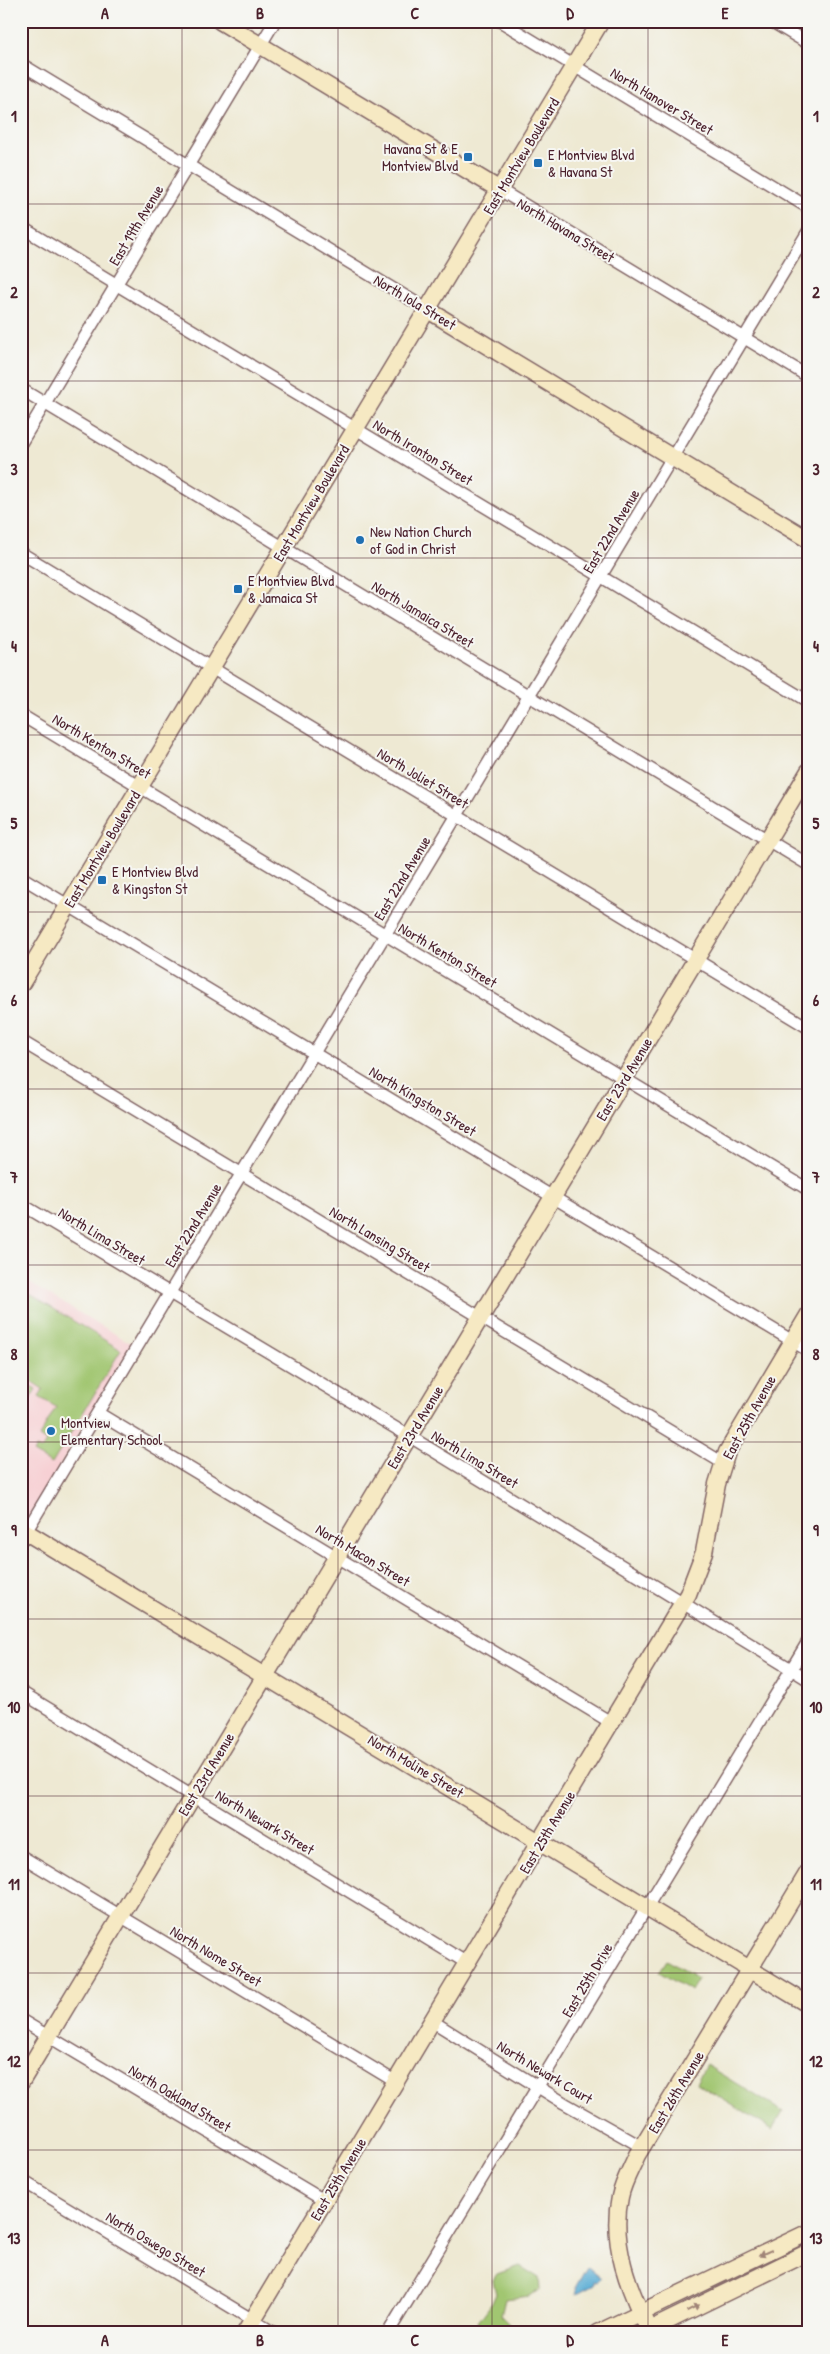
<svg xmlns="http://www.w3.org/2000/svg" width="830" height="2354" viewBox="0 0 830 2354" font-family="'Patrick Hand',sans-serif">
	<rect width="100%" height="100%" fill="#f6f6f2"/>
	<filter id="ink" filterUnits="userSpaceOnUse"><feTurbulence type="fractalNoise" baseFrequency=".02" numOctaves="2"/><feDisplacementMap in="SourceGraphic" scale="10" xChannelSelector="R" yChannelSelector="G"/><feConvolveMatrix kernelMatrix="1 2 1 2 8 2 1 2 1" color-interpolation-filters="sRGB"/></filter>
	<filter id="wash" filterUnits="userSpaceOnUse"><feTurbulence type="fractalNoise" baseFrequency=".0096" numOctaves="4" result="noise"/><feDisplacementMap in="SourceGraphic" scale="20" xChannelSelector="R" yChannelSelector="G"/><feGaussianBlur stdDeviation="1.12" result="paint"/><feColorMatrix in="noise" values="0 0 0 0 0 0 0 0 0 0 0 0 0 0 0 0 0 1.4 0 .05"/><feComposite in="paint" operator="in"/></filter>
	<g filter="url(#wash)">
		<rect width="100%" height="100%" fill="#eee9d3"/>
		<polygon fill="#f7cfd3" points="21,1278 132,1344 27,1521 21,1518"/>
		<g fill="#a1c671" stroke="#76724e">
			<polygon points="21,1289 121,1350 52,1464 33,1453 36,1448 41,1450 46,1442 39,1437 56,1407 39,1397 43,1389 26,1378 23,1382 36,1389 21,1414"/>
			<polygon points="667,1960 698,1979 691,1991 659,1972"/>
			<polygon points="706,2065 783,2112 773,2130 696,2083"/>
			<polygon points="520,2266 539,2278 540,2289 530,2296 505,2299 501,2316 512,2327 514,2333 487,2333 478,2322 492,2303 496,2294 493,2280 497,2274"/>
		</g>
		<polygon fill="#58acd4" stroke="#516680" points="587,2267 601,2279 597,2282 594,2281 594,2285 577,2294 576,2286"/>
	</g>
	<g filter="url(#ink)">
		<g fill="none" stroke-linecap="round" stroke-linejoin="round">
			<g stroke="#836666" stroke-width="14">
				<g id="street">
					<polyline points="500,21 809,208"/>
					<polyline points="771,21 809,44"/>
					<polyline points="21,64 428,310"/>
					<polyline points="500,190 809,377"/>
					<polyline points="21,227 809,702"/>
					<polyline points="21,389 809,865"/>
					<polyline points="21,443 275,21"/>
					<polyline points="21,553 809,1028"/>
					<polyline points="21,715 809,1190"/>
					<polyline points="21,877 809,1351"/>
					<polyline points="21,1041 723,1463"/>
					<polyline points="21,1204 409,1436 809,1680"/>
					<polyline points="98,1413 612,1723"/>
					<polyline points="21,1540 809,230"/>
					<polyline points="21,1692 467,1963"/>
					<polyline points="21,1856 396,2082"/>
					<polyline points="21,2020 325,2201"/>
					<polyline points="432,2021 564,2103 642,2147"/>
					<polyline points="21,2180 274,2333"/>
					<polyline points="388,2333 809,1640"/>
				</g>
			</g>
			<g stroke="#836666" stroke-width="19">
				<g id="secondary">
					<polyline points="220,21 500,190"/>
					<polyline points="428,310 809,540"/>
					<polyline points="21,984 601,21"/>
					<polyline points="21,1529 809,2005"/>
					<polyline points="21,2082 809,771"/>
					<path d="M649,2330C629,2290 610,2243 620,2197C623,2182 631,2169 637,2155L809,1871"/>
					<polyline points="245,2333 688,1594 704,1552 717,1484 727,1452 809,1314"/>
					<polyline points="598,2333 809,2232"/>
					<polyline points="643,2333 809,2252"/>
				</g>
			</g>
			<use href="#street" stroke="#fff" stroke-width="11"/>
			<use href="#secondary" stroke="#f6e9c3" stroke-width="16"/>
		</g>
		<defs><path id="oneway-solid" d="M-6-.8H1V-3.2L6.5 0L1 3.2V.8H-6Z" transform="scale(1.25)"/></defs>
		<g fill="#a08477">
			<use href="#oneway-solid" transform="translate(765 2253) rotate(155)"/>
			<use href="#oneway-solid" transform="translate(693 2308) rotate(-26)"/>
		</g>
	</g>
	<path fill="none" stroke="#4a1f2b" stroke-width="1" stroke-opacity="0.55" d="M182,21V2333M338,21V2333M492,21V2333M648,21V2333M21,204H809M21,381H809M21,558H809M21,735H809M21,912H809M21,1089H809M21,1265H809M21,1442H809M21,1619H809M21,1796H809M21,1973H809M21,2150H809"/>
	<g fill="#1f6fb2" stroke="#f6f6f2" stroke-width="2">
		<rect x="463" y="152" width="10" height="10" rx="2.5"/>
		<rect x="533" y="158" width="10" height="10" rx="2.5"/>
		<circle cx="360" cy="540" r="5"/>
		<rect x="233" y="584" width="10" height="10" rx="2.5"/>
		<rect x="97" y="875" width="10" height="10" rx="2.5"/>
		<circle cx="51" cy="1431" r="5"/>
	</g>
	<g text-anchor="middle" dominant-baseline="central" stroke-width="4" stroke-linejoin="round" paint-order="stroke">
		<g font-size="15" fill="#4a1f2b" stroke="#f6f6f2">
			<text transform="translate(662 101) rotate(31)">North Hanover Street</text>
			<text transform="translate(521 156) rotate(-59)">East Montview Boulevard</text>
			<text transform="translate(136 225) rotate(-59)">East 19th Avenue</text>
			<text transform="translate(566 230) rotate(31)">North Havana Street</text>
			<text transform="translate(415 302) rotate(31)">North Iola Street</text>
			<text transform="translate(423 452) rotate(31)">North Ironton Street</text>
			<text transform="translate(311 503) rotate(-59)">East Montview Boulevard</text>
			<text transform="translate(611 531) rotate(-59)">East 22nd Avenue</text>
			<text transform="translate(423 614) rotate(31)">North Jamaica Street</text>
			<text transform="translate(102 746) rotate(31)">North Kenton Street</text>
			<text transform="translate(423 778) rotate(31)">North Joliet Street</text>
			<text transform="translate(102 849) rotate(-59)">East Montview Boulevard</text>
			<text transform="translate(402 878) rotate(-59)">East 22nd Avenue</text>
			<text transform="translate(448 955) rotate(31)">North Kenton Street</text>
			<text transform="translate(624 1079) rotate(-59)">East 23rd Avenue</text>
			<text transform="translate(423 1101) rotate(31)">North Kingston Street</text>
			<text transform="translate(193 1225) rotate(-59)">East 22nd Avenue</text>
			<text transform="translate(102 1236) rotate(31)">North Lima Street</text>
			<text transform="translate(380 1239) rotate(31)">North Lansing Street</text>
			<text transform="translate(749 1417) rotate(-61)">East 25th Avenue</text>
			<text transform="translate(415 1427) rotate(-59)">East 23rd Avenue</text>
			<text transform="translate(475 1459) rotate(31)">North Lima Street</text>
			<text transform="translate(363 1555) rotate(31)">North Macon Street</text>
			<text transform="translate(416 1766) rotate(31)">North Moline Street</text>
			<text transform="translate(206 1774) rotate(-59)">East 23rd Avenue</text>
			<text transform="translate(265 1822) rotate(31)">North Newark Street</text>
			<text transform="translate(547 1832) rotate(-59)">East 25th Avenue</text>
			<text transform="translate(216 1956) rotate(31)">North Nome Street</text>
			<text transform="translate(587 1980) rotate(-59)">East 25th Drive</text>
			<text transform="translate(545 2072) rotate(31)">North Newark Court</text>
			<text transform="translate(676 2092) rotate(-59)">East 26th Avenue</text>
			<text transform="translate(180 2098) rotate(31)">North Oakland Street</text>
			<text transform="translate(338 2179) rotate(-59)">East 25th Avenue</text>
			<text transform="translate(156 2244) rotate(31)">North Oswego Street</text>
		</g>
		<g font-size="15" fill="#4a1f2b" stroke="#f6f6f2" text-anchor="start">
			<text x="458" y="148" text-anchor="end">Havana St &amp; E<tspan x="458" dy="17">Montview Blvd</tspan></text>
			<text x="548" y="154">E Montview Blvd<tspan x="548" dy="17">&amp; Havana St</tspan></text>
			<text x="370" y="531">New Nation Church<tspan x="370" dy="17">of God in Christ</tspan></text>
			<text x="248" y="580">E Montview Blvd<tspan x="248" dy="17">&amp; Jamaica St</tspan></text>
			<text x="112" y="871">E Montview Blvd<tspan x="112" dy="17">&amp; Kingston St</tspan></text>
			<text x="61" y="1422">Montview<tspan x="61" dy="17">Elementary School</tspan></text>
		</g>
	</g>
	<rect width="830" height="2354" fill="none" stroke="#f6f6f2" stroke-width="55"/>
	<rect x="28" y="28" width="774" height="2298" fill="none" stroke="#4a1f2b" stroke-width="2"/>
	<g font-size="16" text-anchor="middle" font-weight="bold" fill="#4a1f2b">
		<text x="105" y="19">A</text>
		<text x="260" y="19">B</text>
		<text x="415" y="19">C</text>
		<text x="570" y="19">D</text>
		<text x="725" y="19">E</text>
		<text x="14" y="122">1</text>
		<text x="816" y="122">1</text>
		<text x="14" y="298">2</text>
		<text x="816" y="298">2</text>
		<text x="14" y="475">3</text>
		<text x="816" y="475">3</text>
		<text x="14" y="652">4</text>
		<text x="816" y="652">4</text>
		<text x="14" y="829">5</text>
		<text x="816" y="829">5</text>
		<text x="14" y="1006">6</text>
		<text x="816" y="1006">6</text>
		<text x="14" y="1183">7</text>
		<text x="816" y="1183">7</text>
		<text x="14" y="1360">8</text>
		<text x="816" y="1360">8</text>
		<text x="14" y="1536">9</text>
		<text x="816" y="1536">9</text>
		<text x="14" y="1713">10</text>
		<text x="816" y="1713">10</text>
		<text x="14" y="1890">11</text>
		<text x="816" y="1890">11</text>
		<text x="14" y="2067">12</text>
		<text x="816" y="2067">12</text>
		<text x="14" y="2244">13</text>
		<text x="816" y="2244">13</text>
		<text x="105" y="2346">A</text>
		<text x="260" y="2346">B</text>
		<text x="415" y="2346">C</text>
		<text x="570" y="2346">D</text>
		<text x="725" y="2346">E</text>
	</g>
</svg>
